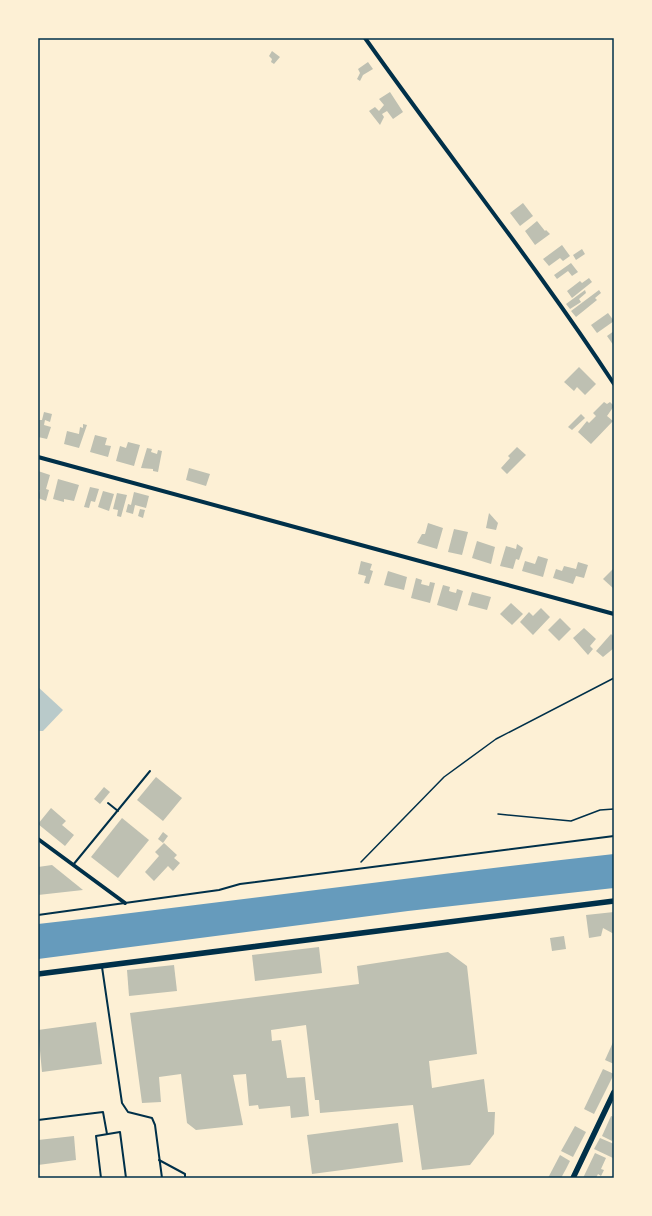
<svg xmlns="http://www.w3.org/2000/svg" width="652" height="1216" viewBox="0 0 652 1216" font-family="Manrope,sans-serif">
	<rect width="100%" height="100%" fill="#fdf0d5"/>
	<polygon fill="#b9caca" points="38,687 63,710 43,731 38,731"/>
	<path fill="#669bbc" d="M614,854V888L408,911L38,959V924C230,902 422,875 614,854Z"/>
	<g fill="#bec0b2">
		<polygon points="272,51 280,57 274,64 271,62 272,59 269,56"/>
		<polygon points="368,62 373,69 363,75 360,81 357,79 360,73 358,69"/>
		<polygon points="390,92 403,112 393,119 387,111 382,114 384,117 380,125 369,111 375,107 379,111 384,105 379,99"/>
		<polygon points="523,203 533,216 520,226 510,213"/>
		<polygon points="537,221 545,231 546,230 550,234 535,245 525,231"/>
		<polygon points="562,245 570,256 563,261 560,258 549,266 543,259"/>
		<polygon points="582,249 585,254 576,260 573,255"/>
		<polygon points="571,263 578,272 572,276 568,271 557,279 554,275"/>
		<polygon points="589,278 592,282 572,298 567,291 580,281 582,283"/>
		<polygon points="585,290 586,293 579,299 581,302 570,309 566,304"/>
		<polygon points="599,290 601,293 595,298 597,300 576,317 571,311"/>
		<polygon points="608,313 614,321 597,333 591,325"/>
		<polygon points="614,331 614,346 607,336"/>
		<polygon points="579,367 596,384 585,395 577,387 574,391 564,382"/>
		<polygon points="604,402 607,404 610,402 614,406 607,416 613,421 591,444 578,432 587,421 589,423 596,416 593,413"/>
		<polygon points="44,412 52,414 50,422 45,420 44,425 51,427 47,439 38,437 38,420 42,420"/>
		<polygon points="581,414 585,418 572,430 568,427"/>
		<polygon points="83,424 87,425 79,448 64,444 67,431 79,434 80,427 83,428"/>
		<polygon points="95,435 107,438 105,445 111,446 108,457 90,452"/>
		<polygon points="128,442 140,445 134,466 116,461 120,446 126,448"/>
		<polygon points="517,447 526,455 507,474 501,468 510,458 508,456"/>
		<polygon points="147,448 152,449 151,452 157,454 158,450 162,451 158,472 153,471 153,469 141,468"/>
		<polygon points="189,468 210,474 206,486 186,480"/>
		<polygon points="38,471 50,475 46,489 49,490 46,501 38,498 40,490 38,490"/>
		<polygon points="58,479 79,485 74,501 64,499 64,502 53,499"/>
		<polygon points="90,487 99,489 95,502 91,501 89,508 84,507"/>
		<polygon points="103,491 114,494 109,511 98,507"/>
		<polygon points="134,492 149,496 146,508 135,505 133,514 126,512 128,504 131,505"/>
		<polygon points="117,493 127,495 121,517 117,516 118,510 113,509"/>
		<polygon points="140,509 145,510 143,518 138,516"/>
		<polygon points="489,513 498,523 496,530 486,528"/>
		<polygon points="428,523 443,528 437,549 417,543 422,534 425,534"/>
		<polygon points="454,529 468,532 462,555 448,552"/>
		<polygon points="477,541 495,547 491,564 472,558"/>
		<polygon points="517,544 523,548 519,560 516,559 513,569 500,566 506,546 516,549"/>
		<polygon points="538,556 548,559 543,577 522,571 525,561 535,564"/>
		<polygon points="361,561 372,564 370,570 373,571 369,584 364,583 366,576 358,574"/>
		<polygon points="578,562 588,565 584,578 576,576 573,584 553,578 556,569 562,571 564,566 576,569"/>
		<polygon points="614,568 614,589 603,579"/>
		<polygon points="388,571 407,577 404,590 384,585"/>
		<polygon points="416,578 422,580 421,584 429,586 430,582 435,583 430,603 411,598"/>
		<polygon points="443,585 450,587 449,591 452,592 456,593 457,589 463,591 457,611 437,605"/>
		<polygon points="472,592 491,597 487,610 468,605"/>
		<polygon points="511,603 523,614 512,625 500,614"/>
		<polygon points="541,608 550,617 533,635 520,622 529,612 533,616"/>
		<polygon points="560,618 571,629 559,641 548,630"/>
		<polygon points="584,628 596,639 590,646 593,649 588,655 573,638"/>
		<polygon points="611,634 614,637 614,648 603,657 596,651"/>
		<polygon points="156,777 182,798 163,821 137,800"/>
		<polygon points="104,787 110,792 100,804 94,799"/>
		<polygon points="51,808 66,821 62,825 74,835 65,846 38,824"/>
		<polygon points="122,818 149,840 118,878 91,857"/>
		<polygon points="163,832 168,836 163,843 158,839"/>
		<polygon points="164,843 177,855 174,858 180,863 173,871 168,866 154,881 145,872 159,856 155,852"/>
		<polygon points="52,865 83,890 38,895 38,867"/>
		<polygon points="614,912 614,934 603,928 601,936 589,938 586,915"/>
		<polygon points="564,936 566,949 552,951 550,938"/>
		<polygon points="319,947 322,973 255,981 252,955"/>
		<polygon points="448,952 467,966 477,1054 429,1061 432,1088 484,1079 488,1112 495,1112 494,1134 470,1165 422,1170 413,1105 320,1113 319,1100 315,1100 306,1025 271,1030 272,1041 281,1040 287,1078 305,1077 309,1116 291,1118 290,1106 259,1109 258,1105 249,1106 246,1074 233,1075 243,1125 196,1130 187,1123 181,1074 159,1077 161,1102 142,1103 130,1013 359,984 357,966"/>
		<polygon points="174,965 177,991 129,996 127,970"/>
		<polygon points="96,1022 102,1064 42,1072 38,1030"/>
		<polygon points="614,1040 614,1064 605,1060"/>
		<polygon points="603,1069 614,1074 594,1114 584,1109"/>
		<polygon points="611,1116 614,1117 614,1137 612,1141 602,1136"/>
		<polygon points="398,1123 403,1162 312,1174 307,1135"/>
		<polygon points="575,1126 586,1132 573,1157 561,1151"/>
		<polygon points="74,1136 76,1160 38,1165 38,1140"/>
		<polygon points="600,1138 614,1144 613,1158 594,1149"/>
		<polygon points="595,1153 606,1158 601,1169 604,1170 601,1176 598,1174 596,1178 583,1178"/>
		<polygon points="560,1155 570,1161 566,1169 561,1178 548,1178"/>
	</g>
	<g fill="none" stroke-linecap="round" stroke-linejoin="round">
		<g stroke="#003049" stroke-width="1.5">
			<polyline points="498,814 571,821 600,810 614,809"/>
			<polyline points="361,862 444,777 496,739 614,678"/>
		</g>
		<g stroke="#003049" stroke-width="2">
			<polyline points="108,803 118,811"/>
			<polyline points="73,865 150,771"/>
			<polyline points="38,915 219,890 240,884 614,836"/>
			<polyline points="102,967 122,1103 128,1112 152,1118 155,1125 162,1178"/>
			<polyline points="38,1120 103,1112 107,1134"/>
			<polyline points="159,1160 185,1174 185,1178"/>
			<polyline points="101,1178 96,1136 120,1132 126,1178"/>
		</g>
		<g stroke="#003049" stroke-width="4">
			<path d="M365,38C447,154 536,265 614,384"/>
			<polyline points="38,457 614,614"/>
			<polyline points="38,839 125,903"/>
		</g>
		<g stroke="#003049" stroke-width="5.5">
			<polyline points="38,974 614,901"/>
			<polyline points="573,1178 614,1092"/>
		</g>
	</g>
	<rect width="652" height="1216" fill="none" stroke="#fdf0d5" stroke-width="78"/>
	<rect x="39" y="39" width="574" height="1138" fill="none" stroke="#003049" stroke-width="1.5"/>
</svg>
